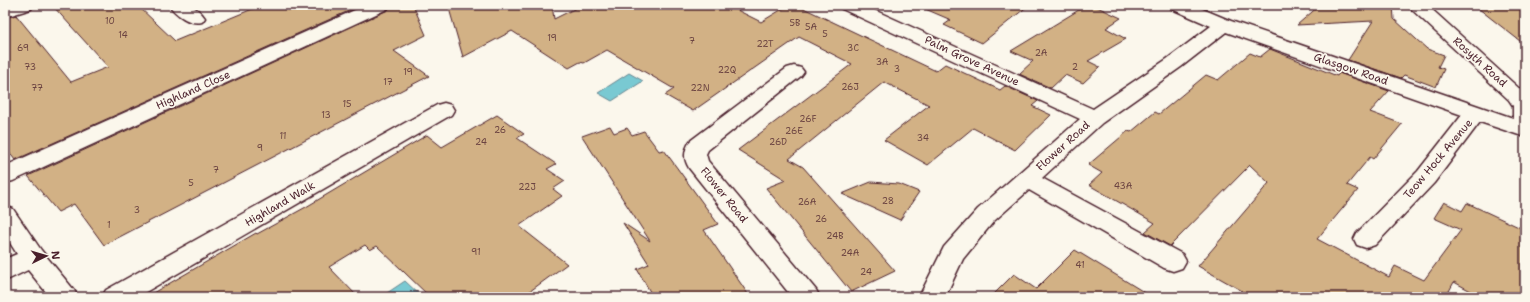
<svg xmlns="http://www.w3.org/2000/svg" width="1530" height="302" viewBox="0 0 1530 302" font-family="'Shantell Sans',sans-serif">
	<rect width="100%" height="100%" fill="#fbf7ec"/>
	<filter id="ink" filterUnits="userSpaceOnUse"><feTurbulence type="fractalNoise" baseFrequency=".025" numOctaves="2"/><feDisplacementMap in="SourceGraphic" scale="8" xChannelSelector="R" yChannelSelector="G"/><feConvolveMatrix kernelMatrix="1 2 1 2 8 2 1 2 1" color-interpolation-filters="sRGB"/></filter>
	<g filter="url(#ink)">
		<g fill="#79c9d2" stroke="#66858f">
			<polygon points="629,73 643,81 612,101 598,93"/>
			<polygon points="405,281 422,297 381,297"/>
		</g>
		<g fill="#d2b185" stroke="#4a1f2b">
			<polygon points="52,5 137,5 175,41 262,5 362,5 15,160 5,147 5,18 16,15 71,82 108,67"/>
			<polygon points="391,5 413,5 426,35 394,51 429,76 104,245 74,204 58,212 28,176 388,10"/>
			<polygon points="448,5 552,5 554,19 582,5 733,5 733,8 761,22 789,5 797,5 936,71 945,64 1000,90 1005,86 1038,101 1032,106 1051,115 1015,150 973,128 928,165 884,140 929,105 884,82 789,159 803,167 895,271 851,292 766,188 786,180 738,150 852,64 799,37 693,111 665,95 674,89 607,50 584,63 580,62 569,68 512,31 463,57"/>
			<polygon points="916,5 1029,5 982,43 944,25 951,20"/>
			<polygon points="1087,5 1093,5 1121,18 1106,28 1126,39 1088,61 1100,67 1083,83 1065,75 1051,88 1019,74 1033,61 1011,51"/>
			<polygon points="1320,5 1393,5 1394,19 1427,49 1444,55 1438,67 1444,69 1436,87 1404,75 1401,78 1348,60 1373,21 1297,25"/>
			<polygon points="1474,5 1525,5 1525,45"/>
			<polygon points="1270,49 1337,76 1339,73 1389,91 1370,112 1402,124 1373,159 1370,157 1347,185 1358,190 1317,239 1389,277 1395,266 1424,280 1461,230 1434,218 1444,202 1462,211 1467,203 1525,230 1525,297 1482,297 1454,282 1448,293 1457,297 1253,297 1198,266 1269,183 1250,165 1170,246 1145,232 1155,223 1089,185 1102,173 1088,165 1128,131 1131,132 1155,112 1159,114 1206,75 1218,80 1250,53 1260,57"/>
			<polygon points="497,115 524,134 517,138 556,164 547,169 565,181 553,189 562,196 519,226 567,264 522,297 430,297 377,246 370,250 365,245 329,267 358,297 146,297 256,233 257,234 306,207 427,135 442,147"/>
			<polygon points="610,126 614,133 627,128 632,135 644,131 659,151 664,150 718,224 704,230 750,297 653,297 637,269 649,264 623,223 650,241 582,136"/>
			<polygon points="871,182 899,184 919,192 900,220 842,194"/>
			<polygon points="1075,250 1152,297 991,297 1014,274 1036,289"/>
		</g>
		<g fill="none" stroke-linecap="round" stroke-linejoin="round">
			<g stroke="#4a1f2b" stroke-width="3">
				<g id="minor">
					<polygon points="8,5 34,5 31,9 5,17 5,6"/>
					<path d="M169,5C185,5 195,3 205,18L202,22C190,25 176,15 169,5Z"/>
					<polygon points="366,5 390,5 387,9 13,181 5,183 5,166"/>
					<polygon points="839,5 863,5 1093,109 1167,59 1211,26 1172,9 1169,5 1193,5 1231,21 1513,118 1513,106 1509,100 1407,5 1427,5 1523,92 1525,94 1525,137 1480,122 1434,183 1375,245 1366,248 1357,245 1354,239 1357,233 1418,171 1462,115 1226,32 1181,67 1102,123 1042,178 1182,254 1186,261 1182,268 1173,271 1164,268 1029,190 994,221 963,259 945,297 919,297 944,247 978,209 1080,119 842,9"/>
					<path d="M794,66L801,68L804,72L801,76L708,150L706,154L708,161L816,290L820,297H792L689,168C683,158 684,151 690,141L787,68Z"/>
					<polygon points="444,103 451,105 454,110 451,115 137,297 102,297 106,290 437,105"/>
					<polygon points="5,206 13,209 41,250 74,290 78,297 50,297 28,270 5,281 5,259 17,254 5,235"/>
				</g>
			</g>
			<use href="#minor" fill="#fbf7ec" fill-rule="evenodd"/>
		</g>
	</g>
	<g text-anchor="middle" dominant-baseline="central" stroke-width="3.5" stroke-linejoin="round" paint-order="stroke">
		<g font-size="9" fill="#6c4442">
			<text x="110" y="21">10</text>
			<text x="795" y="23">5B</text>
			<text x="811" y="27">5A</text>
			<text x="825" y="34">5</text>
			<text x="123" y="35">14</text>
			<text x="552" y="38">19</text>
			<text x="692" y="41">7</text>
			<text x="765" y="44">22T</text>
			<text x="23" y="48">69</text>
			<text x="853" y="48">3C</text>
			<text x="1041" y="53">2A</text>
			<text x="882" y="62">3A</text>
			<text x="30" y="67">73</text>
			<text x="1075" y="67">2</text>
			<text x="897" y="69">3</text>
			<text x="727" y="70">22Q</text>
			<text x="408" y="72">19</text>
			<text x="388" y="82">17</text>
			<text x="850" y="87">26J</text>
			<text x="37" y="88">77</text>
			<text x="700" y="88">22N</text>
			<text x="347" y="104">15</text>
			<text x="326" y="115">13</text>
			<text x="808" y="119">26F</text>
			<text x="500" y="130">26</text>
			<text x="794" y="131">26E</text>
			<text x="283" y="136">11</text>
			<text x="923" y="138">34</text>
			<text x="481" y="142">24</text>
			<text x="778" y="142">26D</text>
			<text x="260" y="148">9</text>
			<text x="216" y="170">7</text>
			<text x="191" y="183">5</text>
			<text x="1123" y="186">43A</text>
			<text x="527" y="187">22J</text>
			<text x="888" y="201">28</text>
			<text x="807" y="202">26A</text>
			<text x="137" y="210">3</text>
			<text x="821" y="219">26</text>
			<text x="109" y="225">1</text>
			<text x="835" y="236">24B</text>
			<text x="476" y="252">91</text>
			<text x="850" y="253">24A</text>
			<text x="1080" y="265">41</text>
			<text x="866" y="272">24</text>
		</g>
		<g font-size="11" fill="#4a1f2b" stroke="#fbf7ec">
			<text transform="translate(972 61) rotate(25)">Palm Grove Avenue</text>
			<text transform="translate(1480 62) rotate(42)">Rosyth Road</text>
			<text transform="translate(1351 69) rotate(19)">Glasgow Road</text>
			<text transform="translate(193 90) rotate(-24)">Highland Close</text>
			<text transform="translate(1063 146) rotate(-42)">Flower Road</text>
			<text transform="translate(1438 159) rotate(-50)">Teow Hock Avenue</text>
			<text transform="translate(724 195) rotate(51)">Flower Road</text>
			<text transform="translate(280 204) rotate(-30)">Highland Walk</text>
		</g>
	</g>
	<rect width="1530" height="302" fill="none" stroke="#fbf7ec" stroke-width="20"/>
	<rect x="10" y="10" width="1510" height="282" fill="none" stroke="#4a1f2b" stroke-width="1.5" filter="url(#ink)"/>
	<g transform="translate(46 256) rotate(85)" stroke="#fbf7ec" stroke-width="3" paint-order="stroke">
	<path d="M0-3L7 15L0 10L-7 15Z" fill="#4a1f2b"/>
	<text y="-6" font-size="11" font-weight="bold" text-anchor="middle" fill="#4a1f2b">N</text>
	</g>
</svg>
